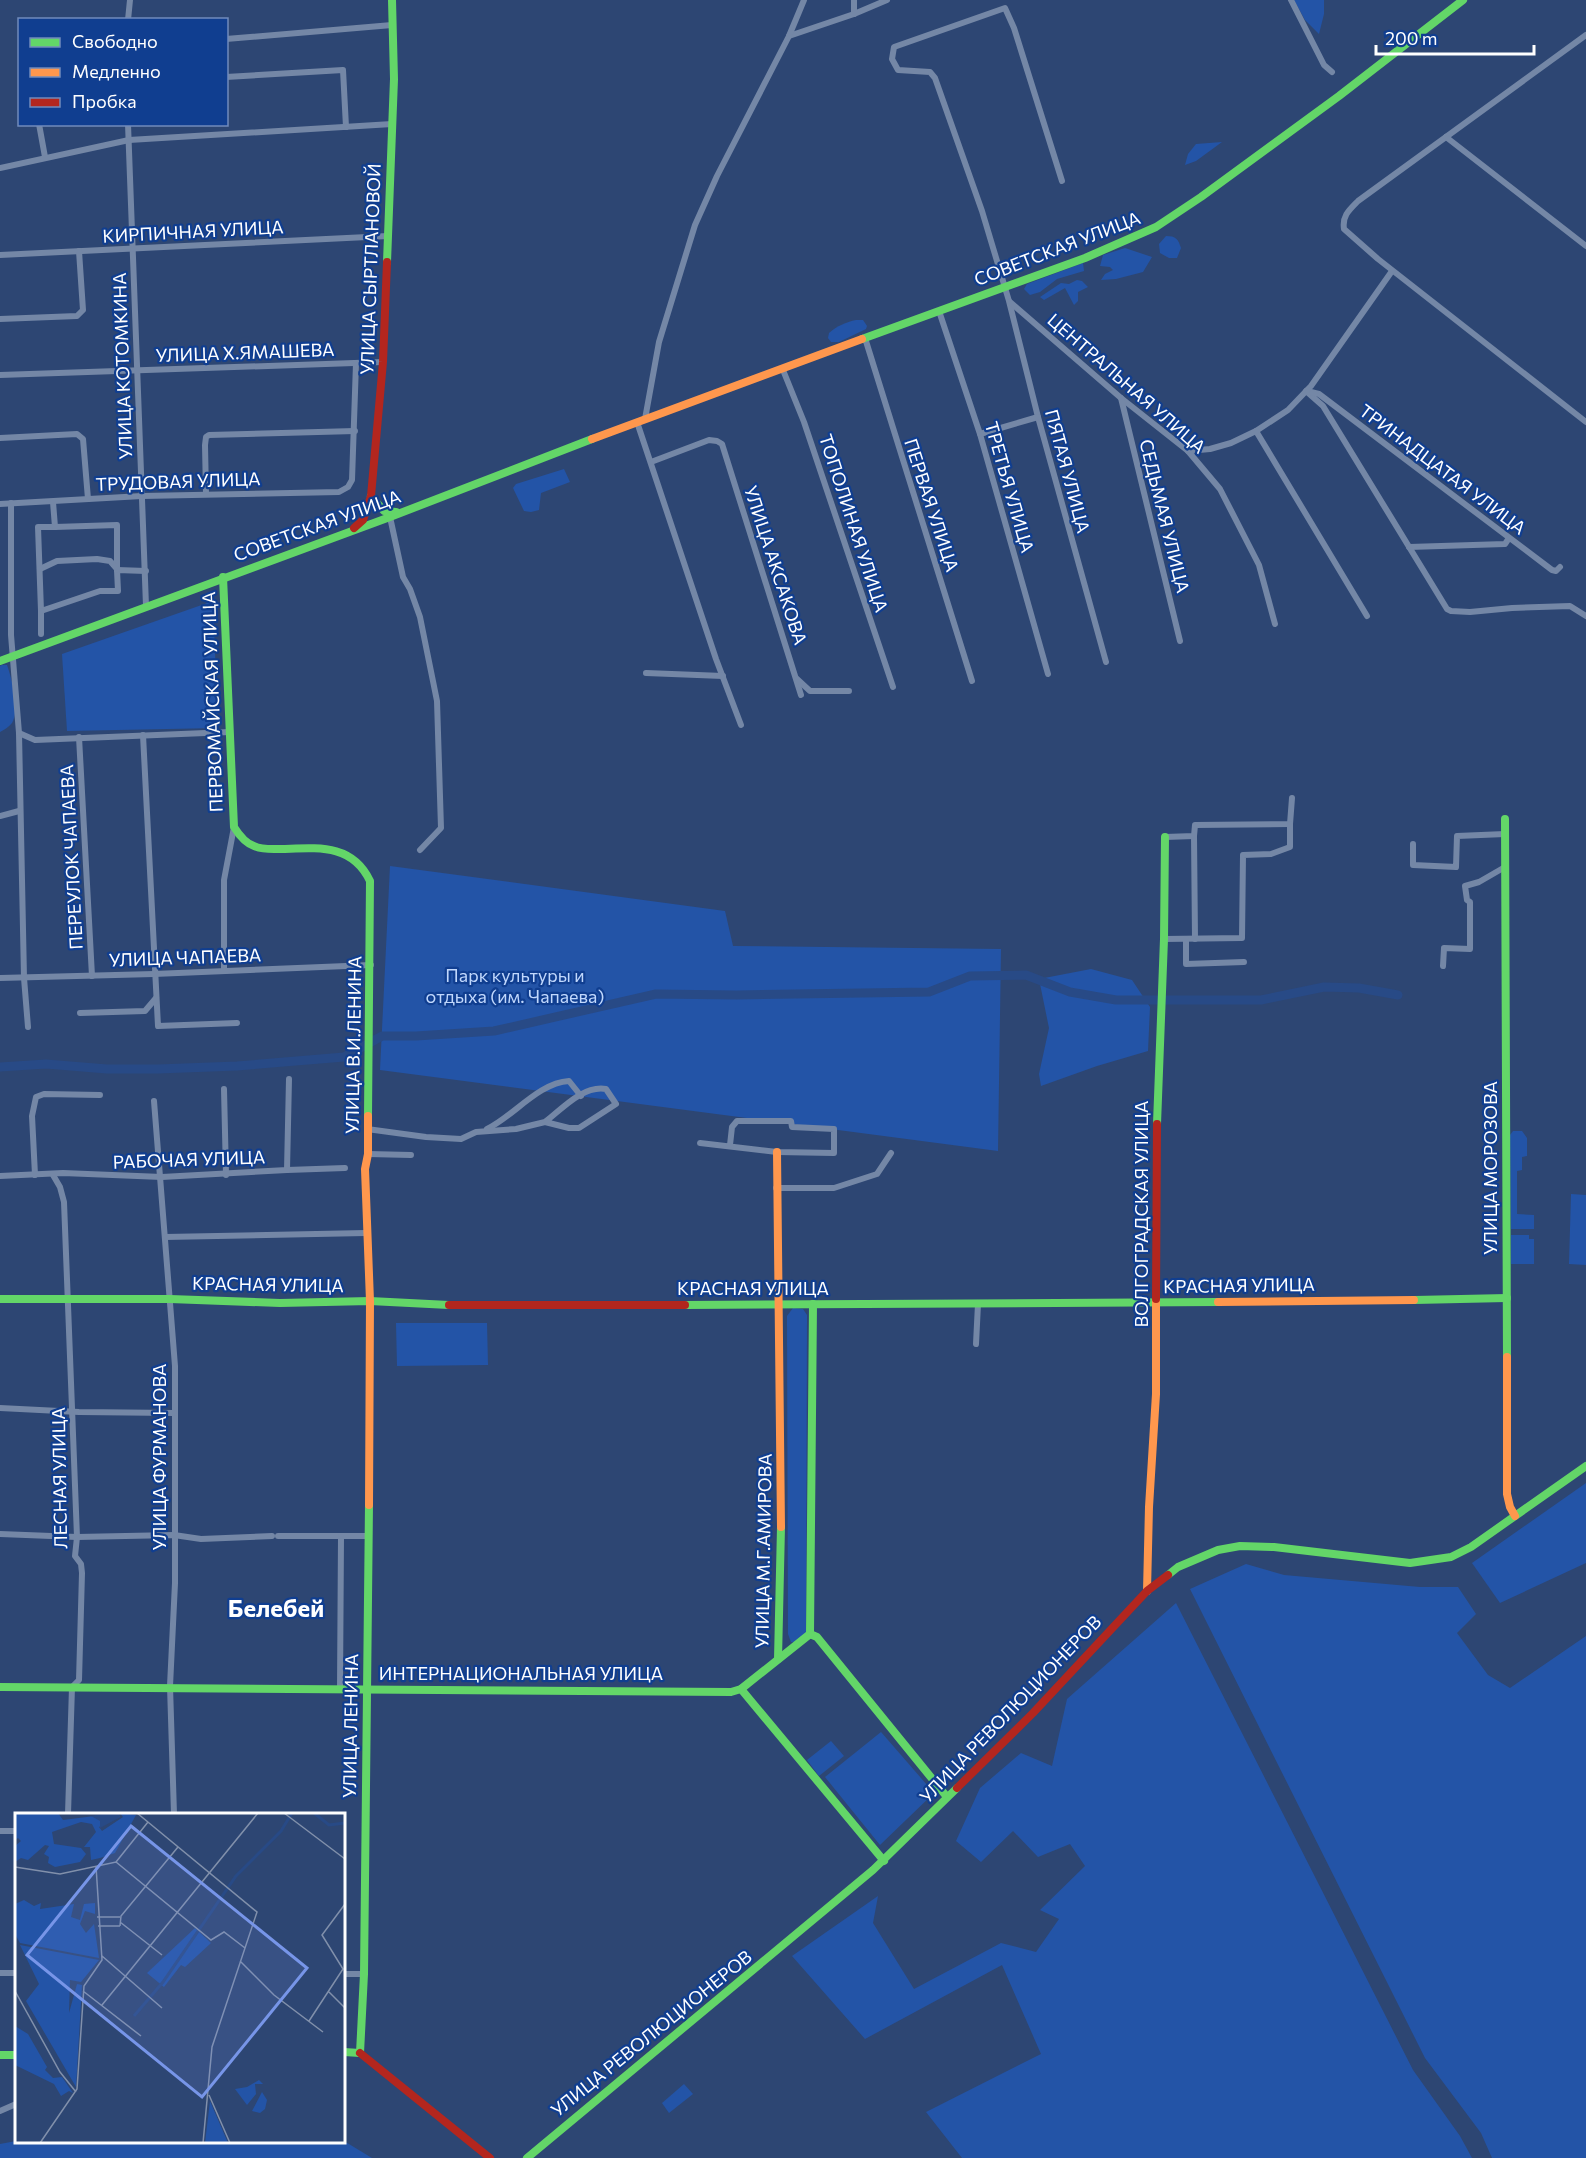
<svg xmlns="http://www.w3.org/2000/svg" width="1586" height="2158" viewBox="0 0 1586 2158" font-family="Commissioner,sans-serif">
	<rect width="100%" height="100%" fill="#2d4673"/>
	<g fill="#2354a7">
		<polygon points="1294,0 1324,0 1324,14 1319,34 1305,20"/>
		<polygon points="1222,142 1196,161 1185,165 1188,154 1196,144"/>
		<path d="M1166,236C1176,236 1178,239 1181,248L1177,258H1169L1160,253L1159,244Z"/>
		<polygon points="1125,248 1152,257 1143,272 1116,279 1101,280 1105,274 1113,270 1110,267 1100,266 1103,255"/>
		<polygon points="1083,263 1084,271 1057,279 1040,292 1030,295 1024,289 1027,284"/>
		<polygon points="1077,280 1082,281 1088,287 1078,292 1078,301 1074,305 1065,288 1044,300 1040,297 1061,283 1069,284"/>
		<path d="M856,320H863L867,326L866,329L839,342H831L828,338L829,333C837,326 846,322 856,320Z"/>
		<polygon points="564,469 570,482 541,493 539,510 531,512 524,511 513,488 516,484"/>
		<polygon points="213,601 218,728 67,731 62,654"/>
		<path d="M2,665H7C12,679 20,710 12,723C9,727 4,730 0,732V666Z"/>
		<polygon points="390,866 725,911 733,946 1001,949 998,1151 380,1070"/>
		<polygon points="1091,969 1132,980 1150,1007 1148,1051 1097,1066 1041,1086 1039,1074 1049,1028 1039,979"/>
		<polygon points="1513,1131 1522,1131 1527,1138 1527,1156 1522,1157 1522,1170 1517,1171 1517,1214 1534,1215 1534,1229 1511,1229 1510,1135"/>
		<polygon points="1571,1194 1586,1195 1586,1265 1569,1264"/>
		<polygon points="1529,1235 1529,1239 1534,1239 1534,1264 1511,1264 1511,1235"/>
		<polygon points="793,1308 803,1309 807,1315 806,1634 799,1643 791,1642 788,1634 787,1316"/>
		<polygon points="396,1323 487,1323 488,1365 397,1366"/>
		<polygon points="1586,1483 1586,1563 1500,1603 1472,1563"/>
		<polygon points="1246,1564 1284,1575 1420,1587 1458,1587 1476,1614 1457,1633 1488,1675 1510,1688 1586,1636 1586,2158 1492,2158 1481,2133 1425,2058 1190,1589"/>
		<polygon points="1176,1603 1413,2070 1460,2136 1472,2158 962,2158 926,2112 1041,2054 1002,1965 865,2039 792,1956 878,1896 873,1923 914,1989 1001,1943 1036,1952 1059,1919 1040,1910 1085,1866 1070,1844 1038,1857 1013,1831 981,1862 956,1841 980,1788 1021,1753 1052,1766 1067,1699"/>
		<polygon points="881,1732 934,1793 880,1845 825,1777"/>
		<polygon points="831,1741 844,1756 819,1776 807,1760"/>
		<polygon points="684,2084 693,2094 669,2113 662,2103"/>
		<polygon points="16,2141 344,2141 372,2158 0,2158 0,2144"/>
	</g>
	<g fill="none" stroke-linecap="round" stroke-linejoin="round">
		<polyline stroke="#284a86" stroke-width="9" points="0,1067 46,1064 107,1069 158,1069 237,1066 344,1057 382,1036 416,1036 494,1031 656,994 736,995 929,992 970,976 1026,975 1070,992 1116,1000 1261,1000 1324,987 1359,988 1398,995"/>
		<g stroke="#7487a6" stroke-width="6">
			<polyline points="854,0 854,14"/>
			<polyline points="1291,0 1324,65 1332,72"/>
			<polyline points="128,20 130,0"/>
			<path d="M1586,35L1358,201C1349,210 1342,216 1344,229L1378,259L1586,422"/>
			<polyline points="789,36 854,14 887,0"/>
			<polyline points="226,39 392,25"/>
			<polyline points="226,77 343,70 346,127"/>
			<polyline points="39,124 45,157"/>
			<polyline points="128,124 146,606"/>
			<polyline points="1446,137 1586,246"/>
			<polyline points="0,168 129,140 392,124"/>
			<polyline points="1062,181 1014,28 1005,8 894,47 892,59 898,70 930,72 935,78 982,211 1009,301 1038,417 1106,662"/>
			<polyline points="0,255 388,236"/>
			<polyline points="1010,302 1121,398 1188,451 1220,489 1259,565 1275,624"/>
			<polyline points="939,311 980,434 1048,674"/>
			<polyline points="0,319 77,316 83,310 79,251"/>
			<polyline points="865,338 972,681"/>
			<polyline points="783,370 804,422 893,687"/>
			<polyline points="0,375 383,362"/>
			<polyline points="1306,391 1323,406 1447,609 1451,611 1470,612 1512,608 1570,606 1586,616"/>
			<polyline points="1307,391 1319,394 1552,570 1556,571 1560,567"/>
			<polyline points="1121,398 1180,641"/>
			<polyline points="645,419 659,342 695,225 717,176 789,36 804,0"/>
			<polyline points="637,422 716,659 741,725"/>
			<polyline points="1256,431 1367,616"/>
			<polyline points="980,434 1038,417"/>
			<polyline points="0,438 77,434 83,439 88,499"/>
			<polyline points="1188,451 1210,449 1231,443 1256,431 1288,410 1311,386 1392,271"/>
			<polyline points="651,462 709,440 717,441 722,444 801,695"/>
			<polyline points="206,494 205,445 206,437 209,435 355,431"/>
			<polyline points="53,502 55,527 38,527 41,611 100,591 118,591 117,570 146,571"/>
			<polyline points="11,503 11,635 19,733 24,978 28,1027"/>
			<polyline points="0,504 142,496 339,492 348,487 352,480 356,363"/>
			<polyline points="390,517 403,577 410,589 420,617 437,701 441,828 420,850"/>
			<polyline points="55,527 117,525 117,570"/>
			<polyline points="1409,547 1505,544 1509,538"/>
			<polyline points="40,569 57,561 97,559 110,561 117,569"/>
			<polyline points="41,634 41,611"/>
			<polyline points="646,673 723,676"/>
			<polyline points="797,679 810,691 849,691"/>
			<polyline points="19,733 35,740 230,732"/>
			<polyline points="143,735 158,1026 237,1023"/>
			<polyline points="79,737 92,976"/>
			<polyline points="0,816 19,811"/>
			<polyline points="1194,836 1195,939"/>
			<polyline points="1165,837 1194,836 1195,825 1290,824 1292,798"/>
			<polyline points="1413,844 1413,865 1456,867 1457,836 1505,834"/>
			<polyline points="1164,939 1242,938 1243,855 1271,854 1290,847 1290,824"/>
			<polyline points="1186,939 1186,964 1244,962"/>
			<polyline points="1443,966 1444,948 1470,949 1470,902 1467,900 1465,886 1479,882 1505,867"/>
			<polyline points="224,970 224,880 234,827"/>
			<polyline points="0,978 154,974 371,965"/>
			<polyline points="80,1013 145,1011 156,998"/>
			<polyline points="224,1089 226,1175"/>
			<polyline points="154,1101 175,1366 175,1583 170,1686 174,1814"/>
			<path d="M367,1129L426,1137L461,1139L476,1132L516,1129L545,1122L569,1128H579L616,1104L606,1089C583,1085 562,1109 545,1122"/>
			<path d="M487,1129C514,1116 538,1083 569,1081L581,1096"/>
			<polyline points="700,1143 777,1152 834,1153 834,1129 792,1127 791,1121 737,1121 732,1127 730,1145"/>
			<polyline points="368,1154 411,1155"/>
			<polyline points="287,1170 345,1168"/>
			<polyline points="35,1175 32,1116 36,1097 44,1094 100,1095"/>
			<polyline points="53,1175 60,1187 64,1202 77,1537 75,1556 81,1564 82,1573 79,1680 72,1687 68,1814"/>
			<polyline points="0,1176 63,1173 162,1177 287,1170 289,1079"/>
			<polyline points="776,1188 834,1188 877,1174 891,1153"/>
			<polyline points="165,1237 366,1233"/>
			<polyline points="976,1344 978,1304"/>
			<polyline points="0,1408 79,1412 174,1413"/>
			<polyline points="0,1534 77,1537 174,1535 201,1539 272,1536"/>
			<polyline points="278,1536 369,1536"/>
			<polyline points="340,1688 341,1537"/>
			<polyline points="0,1831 16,1831"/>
			<polyline points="0,1973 16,1973"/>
			<polyline points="344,1974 364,1974"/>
			<polyline points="0,2111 16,2104"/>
		</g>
		<g stroke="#63d668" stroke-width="8">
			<polyline points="387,262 394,79 392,0"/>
			<polyline points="862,339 1085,258 1156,227 1201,197 1339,96 1463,0"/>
			<polyline points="371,496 384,511 396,512"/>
			<path d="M223,577L234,827C239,835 245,843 254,846C262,850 272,849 281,849C317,848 352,843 370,881L368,1116"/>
			<polyline points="0,661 390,517 592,439"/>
			<polyline points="1505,819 1507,1357"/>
			<polyline points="1157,1124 1164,939 1165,837"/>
			<polyline points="0,1299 170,1299 280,1303 370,1301 449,1305"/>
			<polyline points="1414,1300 1507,1298"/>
			<polyline points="685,1305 1218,1302"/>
			<polyline points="1168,1575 1178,1567 1218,1550 1240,1546 1274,1547 1410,1563 1451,1557 1471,1547 1586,1466"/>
			<polyline points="810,1634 813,1304"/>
			<polyline points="810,1634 817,1637 947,1797"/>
			<polyline points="778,1659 781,1527"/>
			<polyline points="0,1687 731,1692 741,1689 810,1634"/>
			<polyline points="741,1689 884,1861"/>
			<polyline points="344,2052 360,2053"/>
			<polyline points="360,2053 364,1974 369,1505"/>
			<polyline points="0,2055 16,2055"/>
			<polyline points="527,2158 873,1870 957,1788"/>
		</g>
		<g stroke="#ff974d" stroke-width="8">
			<polyline points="592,439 862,339"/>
			<polyline points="368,1116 368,1154 365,1169 370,1301 369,1505"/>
			<polyline points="777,1152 781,1527"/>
			<polyline points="1218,1302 1414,1300"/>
			<polyline points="1507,1357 1507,1494 1510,1507 1515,1516"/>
			<polyline points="1147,1591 1149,1507 1156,1394 1156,1299"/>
		</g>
		<g stroke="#b3261e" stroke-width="8">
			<polyline points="354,528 363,520 371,496 383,362 387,262"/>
			<polyline points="1156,1299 1157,1124"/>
			<polyline points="449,1305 685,1305"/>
			<polyline points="957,1788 1033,1713 1147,1591 1168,1575"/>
			<polyline points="360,2053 490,2158"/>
		</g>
	</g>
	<g text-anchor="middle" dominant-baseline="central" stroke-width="4.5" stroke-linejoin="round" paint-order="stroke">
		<g font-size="18" fill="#fff" stroke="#103e90">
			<text transform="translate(193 231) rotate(-3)">КИРПИЧНАЯ УЛИЦА</text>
			<text transform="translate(1057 248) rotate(-21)">СОВЕТСКАЯ УЛИЦА</text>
			<text transform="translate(370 269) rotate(-88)">УЛИЦА СЫРТЛАНОВОЙ</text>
			<text transform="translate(245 352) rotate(-2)">УЛИЦА Х.ЯМАШЕВА</text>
			<text transform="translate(122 366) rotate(-92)">УЛИЦА КОТОМКИНА</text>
			<text transform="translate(1127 383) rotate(41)">ЦЕНТРАЛЬНАЯ УЛИЦА</text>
			<text transform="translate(1443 469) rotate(37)">ТРИНАДЦАТАЯ УЛИЦА</text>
			<text transform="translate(1068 471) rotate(75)">ПЯТАЯ УЛИЦА</text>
			<text transform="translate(178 481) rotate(-2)">ТРУДОВАЯ УЛИЦА</text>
			<text transform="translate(1010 487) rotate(74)">ТРЕТЬЯ УЛИЦА</text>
			<text transform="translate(932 505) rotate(72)">ПЕРВАЯ УЛИЦА</text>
			<text transform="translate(1165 516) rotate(76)">СЕДЬМАЯ УЛИЦА</text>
			<text transform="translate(854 523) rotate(72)">ТОПОЛИНАЯ УЛИЦА</text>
			<text transform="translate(317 525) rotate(-20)">СОВЕТСКАЯ УЛИЦА</text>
			<text transform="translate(776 565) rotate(72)">УЛИЦА АКСАКОВА</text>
			<text transform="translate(212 702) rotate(-92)">ПЕРВОМАЙСКАЯ УЛИЦА</text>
			<text transform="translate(71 857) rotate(-93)">ПЕРЕУЛОК ЧАПАЕВА</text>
			<text transform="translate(185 957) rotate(-2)">УЛИЦА ЧАПАЕВА</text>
			<text transform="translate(353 1045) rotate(-89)">УЛИЦА В.И.ЛЕНИНА</text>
			<text transform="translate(189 1159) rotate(-2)">РАБОЧАЯ УЛИЦА</text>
			<text transform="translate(1490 1168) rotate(-90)">УЛИЦА МОРОЗОВА</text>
			<text transform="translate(1141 1214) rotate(-90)">ВОЛГОГРАДСКАЯ УЛИЦА</text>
			<text transform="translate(268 1284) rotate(1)">КРАСНАЯ УЛИЦА</text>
			<text transform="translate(1239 1285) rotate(-1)">КРАСНАЯ УЛИЦА</text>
			<text x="753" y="1288">КРАСНАЯ УЛИЦА</text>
			<text transform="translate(159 1457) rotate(-90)">УЛИЦА ФУРМАНОВА</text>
			<text transform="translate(59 1478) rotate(-91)">ЛЕСНАЯ УЛИЦА</text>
			<text transform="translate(763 1551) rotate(-89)">УЛИЦА М.Г.АМИРОВА</text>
			<text x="521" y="1673">ИНТЕРНАЦИОНАЛЬНАЯ УЛИЦА</text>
			<text transform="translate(1010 1709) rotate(-46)">УЛИЦА РЕВОЛЮЦИОНЕРОВ</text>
			<text transform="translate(350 1726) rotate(-89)">УЛИЦА ЛЕНИНА</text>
			<text transform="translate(651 2033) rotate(-39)">УЛИЦА РЕВОЛЮЦИОНЕРОВ</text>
		</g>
		<g font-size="18" fill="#c1d8fd" stroke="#103e90">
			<text x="515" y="975">Парк культуры и<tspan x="515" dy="21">отдыха (им. Чапаева)</tspan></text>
		</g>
		<g font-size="24" font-weight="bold" fill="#fff" stroke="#103e90">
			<text x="276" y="1607">Белебей</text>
		</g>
	</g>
	<g transform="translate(15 1813)">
		<rect width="330" height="330" fill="#2d4673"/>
		<path d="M1,0H43L48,7L103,0L105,4L84,14L87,18L108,4L105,0L121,2L100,40L85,45L76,47L75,34H69L81,19L77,11L66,9L37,19L39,31L66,35L71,41L65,49L40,54L33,50L34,44L29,41L34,33L30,32L13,47L6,45L0,49V33L6,28L3,25L0,27ZM9,87L19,93L26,90L25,96L59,91L56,104L65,107L69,91L80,90V101L70,98L65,111L71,120L79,111L84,145L5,130L0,121V91ZM180,115L196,130L170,154L166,152L149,174L132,160ZM5,132L84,147L66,169L55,167L54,200L62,171L67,172L61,274L11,188L24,171ZM0,213L13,221L32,254L30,257L38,265L47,264L58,280L54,278L46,283L39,271L0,252ZM244,267L248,271H240L241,281L232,292L220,276L232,274ZM247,279L252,287L250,296L245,300L237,298ZM195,288L213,330H190Z" fill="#2354a7"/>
		<path d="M92,0H103L105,4L85,15V8L76,3Z" fill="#284a86"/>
		<path fill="none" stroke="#284a86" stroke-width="3" d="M299,0L314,12L330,10M119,203L148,169L221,63L266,18L277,0"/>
		<path fill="none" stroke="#8190ab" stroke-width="1.5" d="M122,0L242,99L197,234L188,330M269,0L330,46M101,49L133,9M0,54L45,61L101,49L196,127L209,119L230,135M82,104H105M105,109L147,142M83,113H105M105,113L106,103L163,34M87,143L147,195M225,148L259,182L308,219M0,178L45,259L61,279M68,178L126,223M314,179L330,195M87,192L243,0M294,208L328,156L307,122L330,91M194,282L215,330M25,330L62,276L69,173L87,147L81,53"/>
		<path fill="#7795e8" fill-opacity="0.15" stroke="#7795e8" stroke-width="3" d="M116,13L292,155L187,284L12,142Z"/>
		<rect width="330" height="330" fill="none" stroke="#fff" stroke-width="3"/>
	</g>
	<rect x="18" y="18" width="210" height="108" fill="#103e90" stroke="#708bbc" stroke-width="1.5"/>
	<rect x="30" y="38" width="30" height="9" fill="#63d668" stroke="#708bbc" stroke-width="1.5"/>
	<text x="72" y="48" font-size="18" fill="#ffffff">Свободно</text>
	<rect x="30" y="68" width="30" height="9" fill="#ff974d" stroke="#708bbc" stroke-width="1.5"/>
	<text x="72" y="78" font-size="18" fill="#ffffff">Медленно</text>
	<rect x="30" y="98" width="30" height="9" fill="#b3261e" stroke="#708bbc" stroke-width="1.5"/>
	<text x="72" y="108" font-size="18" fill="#ffffff">Пробка</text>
	<path d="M1376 45v9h158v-9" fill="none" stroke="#ffffff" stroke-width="3"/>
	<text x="1385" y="45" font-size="18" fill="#ffffff" stroke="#103e90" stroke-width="4.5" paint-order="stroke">200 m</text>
</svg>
